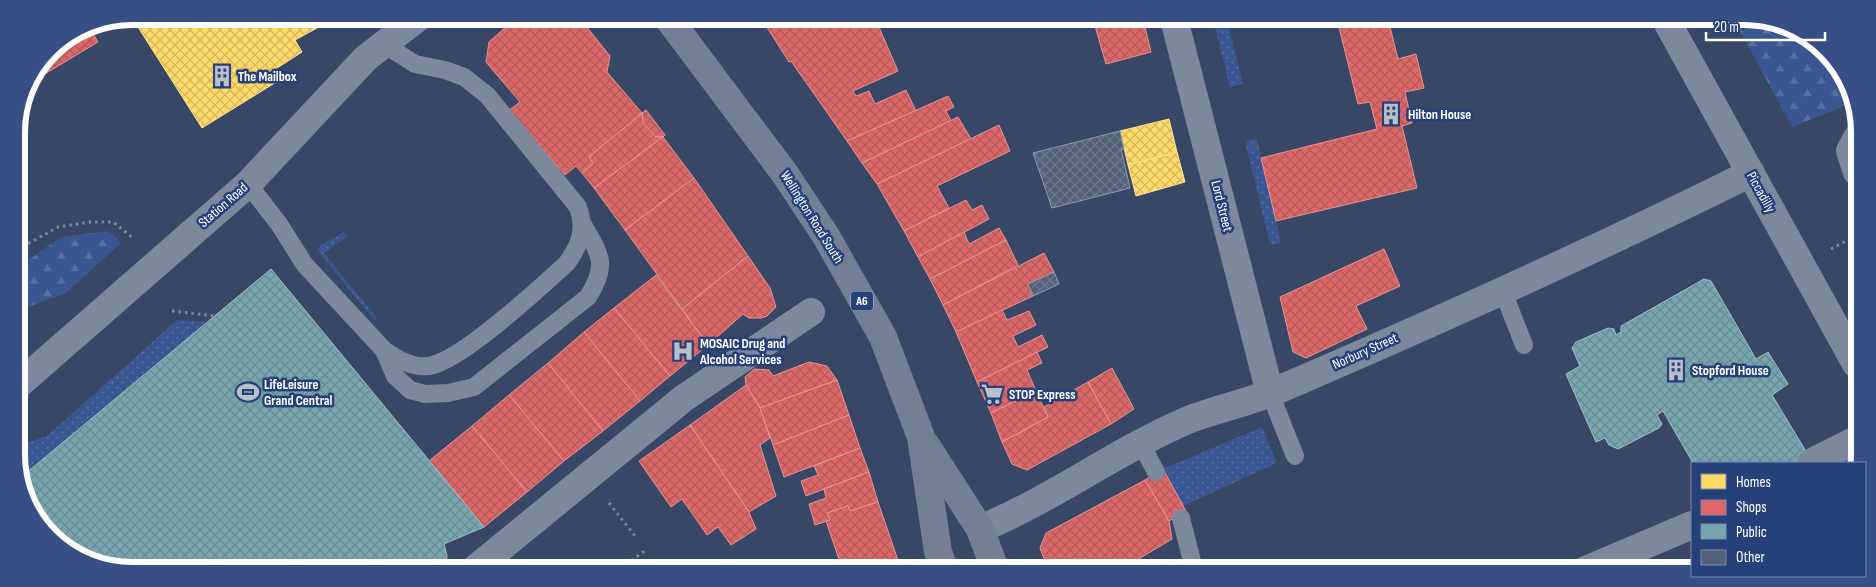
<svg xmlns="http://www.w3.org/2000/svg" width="1876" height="587" viewBox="0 0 1876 587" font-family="'Sofia Sans Condensed',sans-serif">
	<defs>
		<pattern id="grass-dots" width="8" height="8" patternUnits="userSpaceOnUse" patternTransform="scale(1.25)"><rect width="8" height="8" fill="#395690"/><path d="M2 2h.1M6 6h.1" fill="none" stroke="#576fa1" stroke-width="1.8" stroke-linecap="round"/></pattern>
		<pattern id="forest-firs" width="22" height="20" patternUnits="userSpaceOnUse" patternTransform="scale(1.25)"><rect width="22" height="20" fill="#395690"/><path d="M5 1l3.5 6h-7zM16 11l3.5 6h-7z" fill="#576fa1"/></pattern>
		<pattern id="homes-cross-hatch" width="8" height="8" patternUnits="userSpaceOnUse" patternTransform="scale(1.25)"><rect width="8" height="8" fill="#ffd966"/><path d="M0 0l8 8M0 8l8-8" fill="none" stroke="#d2b660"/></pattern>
		<pattern id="shops-cross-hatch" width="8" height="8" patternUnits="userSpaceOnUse" patternTransform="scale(1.25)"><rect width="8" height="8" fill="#e06666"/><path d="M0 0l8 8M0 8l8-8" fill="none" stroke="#ac5d5d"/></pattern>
		<pattern id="public-cross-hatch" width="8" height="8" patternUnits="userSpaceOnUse" patternTransform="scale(1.25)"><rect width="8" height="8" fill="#76a5af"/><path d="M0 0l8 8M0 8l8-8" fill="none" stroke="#698a91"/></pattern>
		<pattern id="building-cross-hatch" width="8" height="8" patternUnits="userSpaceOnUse" patternTransform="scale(1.25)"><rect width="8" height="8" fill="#545f78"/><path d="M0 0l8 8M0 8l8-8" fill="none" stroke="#6e778c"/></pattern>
	</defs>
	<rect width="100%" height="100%" fill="#394766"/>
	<g fill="url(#grass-dots)">
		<polygon points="1213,19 1227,19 1243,84 1230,87"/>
		<polygon points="1257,139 1281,243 1270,245 1245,141"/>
		<polygon points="344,232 347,237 324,253 377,318 374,320 317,250 321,245"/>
		<polygon points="177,320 207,322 19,479 18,446 47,436"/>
		<polygon points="1262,427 1277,463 1183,506 1163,469"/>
	</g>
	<g fill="url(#forest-firs)">
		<polygon points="1734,20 1774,20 1826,53 1847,105 1792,127"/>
		<polygon points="107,231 116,237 120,244 66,293 18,311 17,268 61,237"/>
	</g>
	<g fill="url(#homes-cross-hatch)" stroke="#ffe494">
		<polygon points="131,16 328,17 330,21 295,40 302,52 274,70 278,81 202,128"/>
		<polygon points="1169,119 1177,152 1128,165 1120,131"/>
		<polygon points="1177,152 1185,182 1136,196 1128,165"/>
	</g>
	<g fill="url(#shops-cross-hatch)" stroke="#e99494">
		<polygon points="517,17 572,17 582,21 610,56 607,72 642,113 589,157 593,163 582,173 576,166 565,175 508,111 520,102 486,62 489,42"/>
		<polygon points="761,18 875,18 898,71 853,91 856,96 869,91 875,104 906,90 916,111 847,141 791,61 789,62"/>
		<polygon points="1093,19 1143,19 1151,52 1106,64"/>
		<polygon points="1337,19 1388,19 1398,59 1416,54 1424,88 1405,92 1412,123 1402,126 1417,188 1276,221 1261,158 1377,129 1370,102 1358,104"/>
		<polygon points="88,25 98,42 28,84 50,50"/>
		<polygon points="948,96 954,107 946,111 951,121 862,163 847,141"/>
		<polygon points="646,110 665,135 663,137 656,137 643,123 642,113"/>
		<polygon points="642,113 643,123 656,137 663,137 594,188 582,173 593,163 589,157"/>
		<polygon points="958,117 971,139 877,184 862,163"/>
		<polygon points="999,125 1010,151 937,186 949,208 904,231 877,184"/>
		<polygon points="663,137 694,178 625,230 594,188"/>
		<polygon points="694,178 748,256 682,309 625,230"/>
		<polygon points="966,200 972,210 982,205 989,219 918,257 904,231"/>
		<polygon points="999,228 1006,240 930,279 918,257 964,232 969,244"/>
		<polygon points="1006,240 1018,265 943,305 930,279"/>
		<polygon points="1384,249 1400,286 1356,306 1367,329 1306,358 1293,352 1280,297"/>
		<polygon points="1044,253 1054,272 1028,284 1033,296 956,332 943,305"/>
		<polygon points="748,256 770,288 776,307 767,316 761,318 749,318 743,314 708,345 682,309"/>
		<polygon points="656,275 708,345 670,376 614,308"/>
		<polygon points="614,308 670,376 640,401 584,332"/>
		<polygon points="1002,310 1007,320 1029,311 1036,325 1013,336 1018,347 1042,335 1048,347 977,382 956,332"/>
		<polygon points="584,332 640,401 603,431 548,363"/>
		<polygon points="1037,352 1042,363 1027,370 1036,391 991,413 977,382"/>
		<polygon points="809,362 827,366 837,380 760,408 746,385 745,377 754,369 769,370 773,376"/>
		<polygon points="548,363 603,431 564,461 509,395"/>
		<polygon points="1112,368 1134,409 1111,424 1088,382"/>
		<polygon points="837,380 849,415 773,445 760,408"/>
		<polygon points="1088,382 1111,424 1027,470 1012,464 1002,442 1048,417 1044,407"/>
		<polygon points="746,385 760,408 770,438 760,445 776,496 749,512 690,425"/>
		<polygon points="1036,391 1048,417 1002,442 991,413"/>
		<polygon points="509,395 564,461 527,492 472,426"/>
		<polygon points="849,415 860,448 784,477 773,445"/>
		<polygon points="690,425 749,512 756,529 731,545 718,527 707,535 682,499 671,507 639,461"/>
		<polygon points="472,426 527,492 484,527 429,461"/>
		<polygon points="860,448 869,472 806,496 801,481 818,475 814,466"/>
		<polygon points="1163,469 1186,511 1169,521 1145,480"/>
		<polygon points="869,472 878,502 850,511 848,506 827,513 830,520 815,525 809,504 826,498 824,489"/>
		<polygon points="1145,480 1169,521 1172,539 1122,569 1048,569 1040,548 1046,533"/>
		<polygon points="878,502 901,569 842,568 826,521 830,520 827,513 848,506 850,511"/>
	</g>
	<g fill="url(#public-cross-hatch)" stroke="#9fc0c7">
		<polygon points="271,269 484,527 444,544 447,556 446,568 102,567 45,531 19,479"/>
		<polygon points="1704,279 1711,281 1756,359 1768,352 1788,384 1772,395 1813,463 1693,463 1663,411 1657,415 1662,424 1659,428 1618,449 1609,445 1605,438 1596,442 1566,374 1580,366 1572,348 1576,342 1608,328 1614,329 1616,335 1621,332 1621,326"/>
	</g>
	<g fill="url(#building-cross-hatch)" stroke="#909aac">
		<polygon points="1120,131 1124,149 1121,149 1130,188 1052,208 1033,153"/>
		<polygon points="1054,272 1059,284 1033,296 1028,284"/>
	</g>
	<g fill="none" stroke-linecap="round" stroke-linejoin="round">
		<g stroke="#7d889d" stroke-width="3" stroke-dasharray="2.5 4" stroke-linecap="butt">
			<polyline points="1831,249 1857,235"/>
			<polyline points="17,250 58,227 90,222 113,222 134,239"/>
			<polyline points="172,311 215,316"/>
			<polyline points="609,503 635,536"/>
			<polyline points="621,568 646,550"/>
		</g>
		<g stroke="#7d889d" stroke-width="18">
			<path d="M248,184L279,224L305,265L384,350C398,360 416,370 433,365C466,356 540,288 567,263C580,245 586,229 578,207L487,95L464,77L445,70L415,64L382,43"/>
			<polyline points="1502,289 1524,345"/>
			<path d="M384,350L395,376L410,390L425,394L448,393L474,387L588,297C609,263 600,255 582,223"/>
			<polyline points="1270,393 1295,456"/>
			<polyline points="1141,444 1156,472"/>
			<polyline points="1181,518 1194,569"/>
		</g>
		<g stroke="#7d889d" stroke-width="28">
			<polyline points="1174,19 1270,393"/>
			<polyline points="1666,20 1856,364"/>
			<polyline points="1857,172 1850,151 1857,138"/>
			<polyline points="18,385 248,184 366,58 419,17"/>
			<polyline points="1812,462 1856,440"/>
			<path d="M980,529C1053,499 1116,451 1188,420C1216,409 1246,403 1273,392C1434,323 1594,251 1751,173"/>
			<polyline points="476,568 684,398 811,312"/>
			<polyline points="1586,570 1692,525"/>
		</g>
		<g stroke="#747e95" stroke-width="28">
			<polyline points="668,18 785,174 826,236 883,337 921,437 938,552 944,569"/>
			<polyline points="926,445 980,529 995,569"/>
		</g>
	</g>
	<defs>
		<g id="building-bare" transform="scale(1.725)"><path d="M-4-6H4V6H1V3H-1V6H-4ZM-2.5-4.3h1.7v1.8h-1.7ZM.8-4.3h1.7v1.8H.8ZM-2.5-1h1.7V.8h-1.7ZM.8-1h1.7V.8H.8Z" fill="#babfc9" stroke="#264079" stroke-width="2.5" paint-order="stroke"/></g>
		<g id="hospital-bare" transform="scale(1.725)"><path d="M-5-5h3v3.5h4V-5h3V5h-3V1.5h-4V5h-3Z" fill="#babfc9" stroke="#264079" stroke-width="2.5" paint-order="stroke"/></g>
		<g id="stadium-bare" transform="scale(1.725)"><path d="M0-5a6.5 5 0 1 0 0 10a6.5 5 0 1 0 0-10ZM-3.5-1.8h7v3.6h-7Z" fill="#babfc9" stroke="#264079" stroke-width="2.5" paint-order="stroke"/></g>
		<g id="supermarket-bare" transform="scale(1.725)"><path d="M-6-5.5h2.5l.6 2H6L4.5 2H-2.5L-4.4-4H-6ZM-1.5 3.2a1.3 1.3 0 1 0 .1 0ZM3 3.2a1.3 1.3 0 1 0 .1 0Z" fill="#babfc9" stroke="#264079" stroke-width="2.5" paint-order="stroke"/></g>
	</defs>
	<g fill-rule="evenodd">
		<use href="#building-bare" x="222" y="76"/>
		<use href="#building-bare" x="1391" y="114"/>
		<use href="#hospital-bare" x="683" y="351"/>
		<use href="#building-bare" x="1676" y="370"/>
		<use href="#stadium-bare" x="248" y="392"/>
		<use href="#supermarket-bare" x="992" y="394"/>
	</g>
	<g text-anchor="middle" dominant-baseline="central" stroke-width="5" stroke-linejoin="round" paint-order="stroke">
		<rect fill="#264079" stroke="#bec6d7" stroke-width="1" x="851" y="291.5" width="22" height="19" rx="4"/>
		<g font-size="12" font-weight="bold" fill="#fff">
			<text x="862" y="301">A6</text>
		</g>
		<g font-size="14" font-weight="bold" fill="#fff" stroke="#264079" text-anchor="start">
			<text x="238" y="76">The Mailbox</text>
			<text x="1408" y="114">Hilton House</text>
			<text x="700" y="343">MOSAIC Drug and<tspan x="700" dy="16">Alcohol Services</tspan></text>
			<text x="1692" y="370">Stopford House</text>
			<text x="264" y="384">LifeLeisure<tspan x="264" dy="16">Grand Central</tspan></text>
			<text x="1009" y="394">STOP Express</text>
		</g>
		<g font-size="14" fill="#fff" stroke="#264079">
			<text transform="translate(1761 192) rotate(61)">Piccadilly</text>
			<text transform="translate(223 205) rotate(-41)">Station Road</text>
			<text transform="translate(1222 206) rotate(76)">Lord Street</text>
			<text transform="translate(812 217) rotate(58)">Wellington Road South</text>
			<text transform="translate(1365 351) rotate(-24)">Norbury Street</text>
		</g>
	</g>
	<path d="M0 0H1876V587H0ZM132 25H1744A107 107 0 0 1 1851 132V455A107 107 0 0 1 1744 562H132A107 107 0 0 1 25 455V132A107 107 0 0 1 132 25Z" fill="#374f84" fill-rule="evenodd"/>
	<path fill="none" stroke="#fff" stroke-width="6" d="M132 25H1744A107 107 0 0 1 1851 132V455A107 107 0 0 1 1744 562H132A107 107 0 0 1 25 455V132A107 107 0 0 1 132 25Z"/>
	<rect x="1691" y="462" width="175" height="115" fill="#264079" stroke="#7d8caf"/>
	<rect x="1701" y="474" width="25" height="15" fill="#ffd966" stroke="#7d8caf"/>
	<text x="1736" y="487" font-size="15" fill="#ffffff">Homes</text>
	<rect x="1701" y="500" width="25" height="15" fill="#e06666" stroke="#7d8caf"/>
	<text x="1736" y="512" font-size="15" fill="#ffffff">Shops</text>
	<rect x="1701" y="524" width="25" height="15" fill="#76a5af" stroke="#7d8caf"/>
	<text x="1736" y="537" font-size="15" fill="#ffffff">Public</text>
	<rect x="1701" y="550" width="25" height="15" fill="#545f78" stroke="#7d8caf"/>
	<text x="1736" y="562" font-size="15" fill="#ffffff">Other</text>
	<path d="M1706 32v8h119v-8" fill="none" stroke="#ffffff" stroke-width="2.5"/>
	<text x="1714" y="32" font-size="15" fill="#ffffff" stroke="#264079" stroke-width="4" paint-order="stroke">20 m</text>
</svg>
